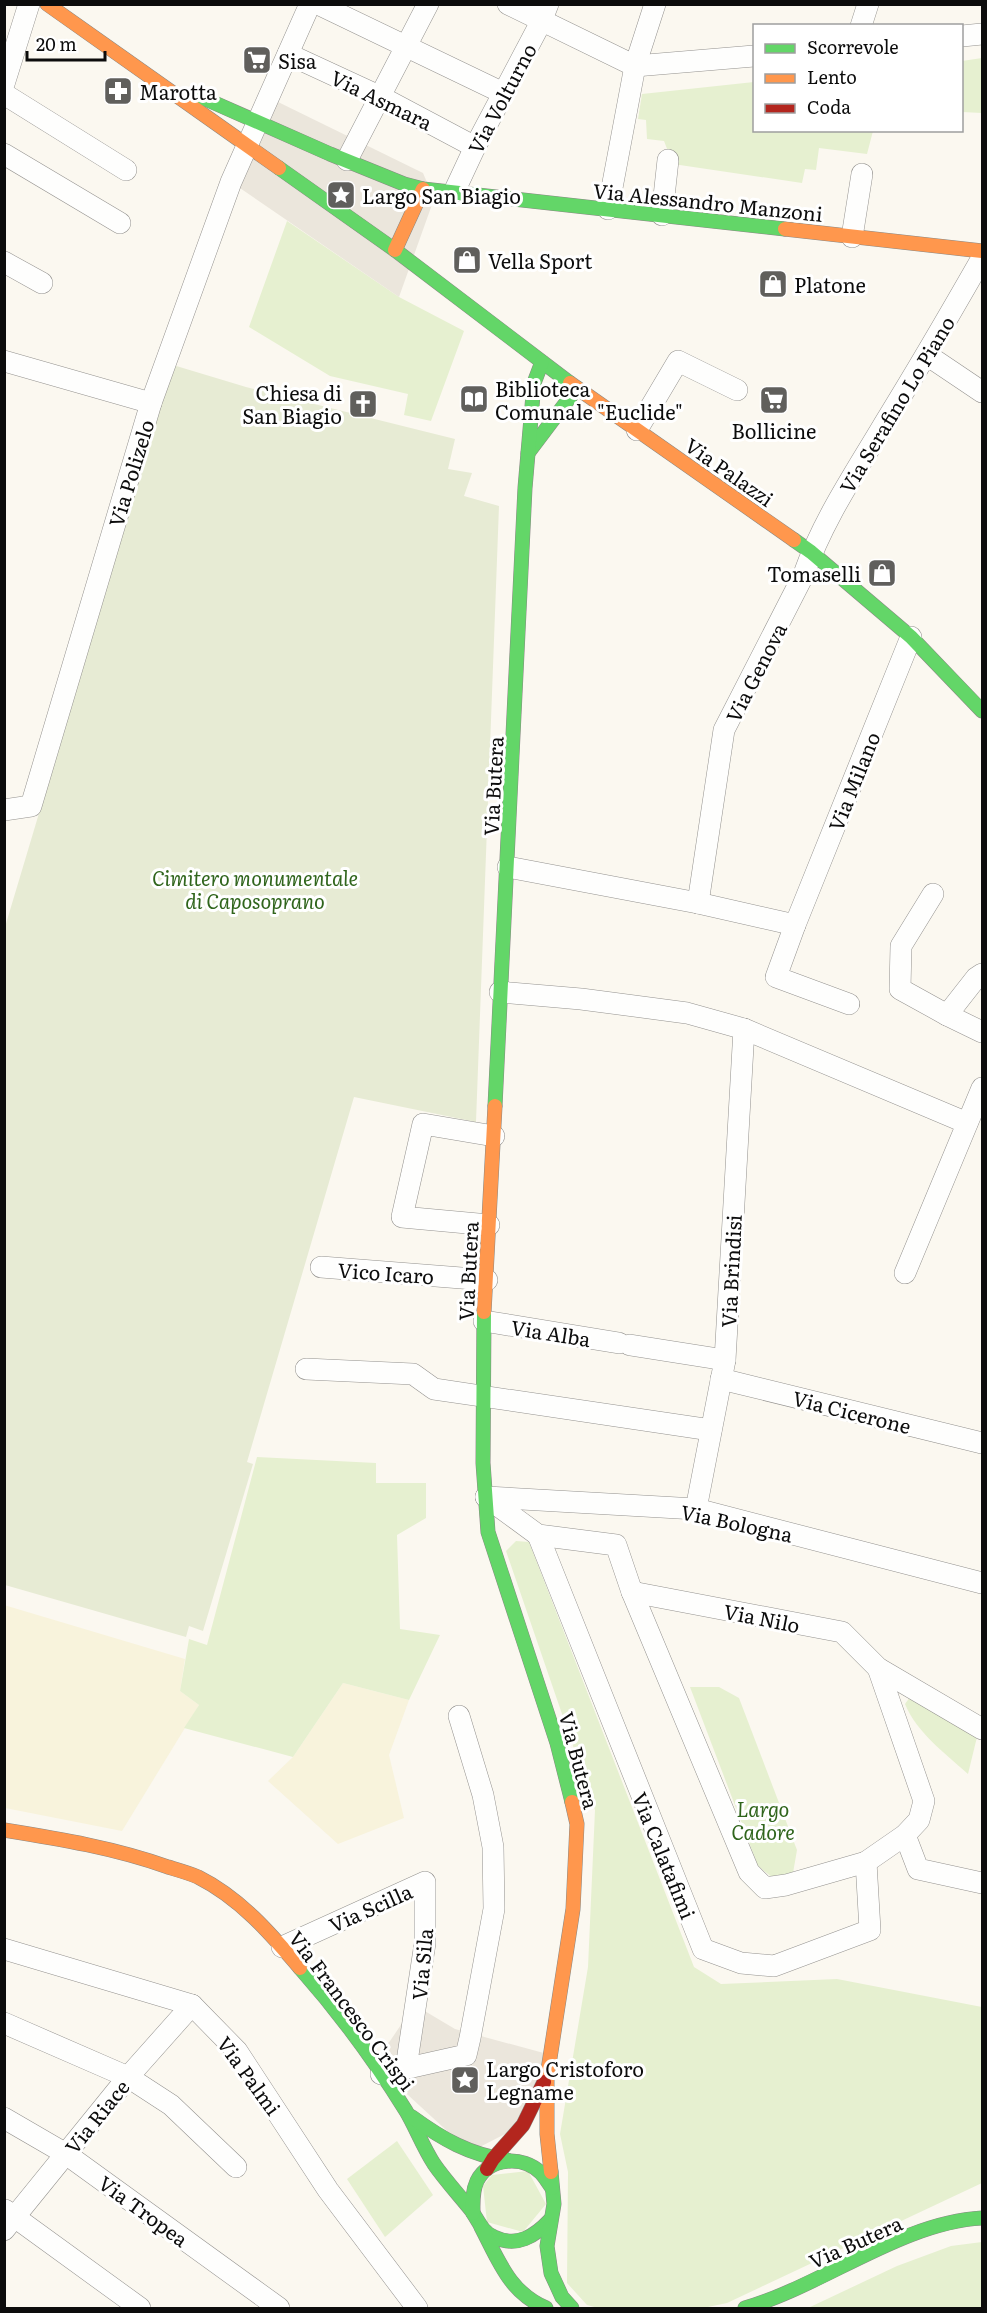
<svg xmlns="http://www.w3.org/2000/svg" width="987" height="2313" viewBox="0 0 987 2313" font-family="Literata,serif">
	<rect width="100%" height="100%" fill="#fbf8f0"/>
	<g fill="#f8f3dc">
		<polygon points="4,1605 185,1659 180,1691 199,1705 122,1831 5,1808"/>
		<polygon points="343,1683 409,1700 389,1755 404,1818 338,1844 268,1781 293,1757"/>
	</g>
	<g fill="#e6f0d0">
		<polygon points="982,58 982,113 962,112 962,61"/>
		<polygon points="754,82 754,130 873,131 867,154 819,148 816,170 805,169 802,183 673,164 664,141 647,139 646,120 638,119 642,94"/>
		<polygon points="287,221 399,297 464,331 431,421 404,415 408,394 330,376 249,327"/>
		<polygon points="257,1457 376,1463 376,1483 426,1483 426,1518 397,1535 400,1629 440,1635 409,1700 343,1683 293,1757 184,1728 199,1705 180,1691 189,1639 207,1645"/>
		<polygon points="516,1541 529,1542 694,1967 721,1984 837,1979 982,2007 982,2183 727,2303 703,2308 598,2308 587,2305 567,2283 568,2172 560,2134 588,1967 595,1810 506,1551"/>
		<polygon points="690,1687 719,1687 739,1698 797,1850 793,1873 773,1878 758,1866"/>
		<path d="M910,1697L977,1737L968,1774C945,1753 917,1733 905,1704Z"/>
		<polygon points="397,2141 433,2195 385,2237 347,2179"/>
		<polygon points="528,2171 546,2204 523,2232 487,2222 483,2186 492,2175"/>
		<polygon points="982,2242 982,2308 808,2308 897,2266 951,2246"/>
	</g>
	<polygon fill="#e7ebd4" points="173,365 246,387 455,439 448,469 472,473 464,496 499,506 476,1122 354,1097 247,1462 253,1464 203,1631 189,1626 186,1637 5,1585 5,927"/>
	<g fill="#ebe6dc">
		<polygon points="274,100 423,173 434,199 399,297 231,182"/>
		<polygon points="413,2007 423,2010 455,2029 551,2055 523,2125 470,2152 371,2061 390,2041"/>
	</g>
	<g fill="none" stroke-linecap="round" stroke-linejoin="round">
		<g stroke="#94928f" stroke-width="22">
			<g id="street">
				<polyline points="318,4 503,93"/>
				<polyline points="508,4 635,66 754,56"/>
				<polyline points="861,26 868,4"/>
				<polyline points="962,36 982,34"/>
				<polyline points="288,54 381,97 475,147"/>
				<polyline points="4,84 29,4"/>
				<polyline points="4,94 126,170"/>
				<polyline points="4,154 120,223"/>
				<polyline points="347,160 428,4"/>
				<polyline points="454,192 475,147 541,22 548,4"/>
				<polyline points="608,209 635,66 655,4"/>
				<polyline points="662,215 668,160"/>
				<polyline points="852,237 862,174"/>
				<polyline points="4,262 42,283"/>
				<polyline points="927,355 982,392"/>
				<polyline points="4,361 151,403"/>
				<polyline points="637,430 678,361 737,390"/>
				<polyline points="4,810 31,806 151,403 231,182 310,4"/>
				<polyline points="508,867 698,903 795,925 911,637"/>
				<polyline points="933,894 901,946 900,989 947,1015"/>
				<path d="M698,903L724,730L804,574C823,520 855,473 884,424C918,369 950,314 982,258"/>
				<polyline points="795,925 776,977 849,1004"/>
				<polyline points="982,974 976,978 947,1015 982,1032"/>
				<polyline points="500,992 581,999 687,1013 744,1029 967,1123"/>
				<polyline points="489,1225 402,1217 423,1124 494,1136"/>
				<polyline points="321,1267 487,1280"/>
				<polyline points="905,1273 982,1088"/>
				<polyline points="484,1321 619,1343"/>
				<polyline points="630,1345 725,1360"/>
				<polyline points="306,1369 413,1374 434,1389 711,1430"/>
				<polyline points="721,1379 982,1443"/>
				<polyline points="486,1497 538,1535 616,1545 632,1592 749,1872 765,1888 786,1885 866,1862 905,1835 919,1820 924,1801 878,1668"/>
				<polyline points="486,1497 696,1509 982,1583"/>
				<polyline points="696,1509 725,1360 744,1029"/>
				<polyline points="538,1535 703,1949 741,1963 774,1966 870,1930 866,1862"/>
				<polyline points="632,1592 842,1632 878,1668 982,1729"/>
				<polyline points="905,1835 918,1869 982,1883"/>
				<polyline points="282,1947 425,1882 425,1943 406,2068"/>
				<polyline points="4,1949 192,2005 237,2051 328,2190 417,2308"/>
				<polyline points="4,2023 128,2077 171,2105 236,2167"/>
				<polyline points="381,2074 466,2055 470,2038 494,1909 493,1847 483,1795 459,1716"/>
				<polyline points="4,2118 66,2154 279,2308"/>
				<polyline points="5,2210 140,2308"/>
				<polyline points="4,2230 128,2077 192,2005"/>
			</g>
		</g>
		<g stroke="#8a8985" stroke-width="15">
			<g id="fast">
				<polyline points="201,97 330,154 404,184 423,189 785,229"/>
				<polyline points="279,168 395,250 570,383"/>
				<polyline points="528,453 577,388"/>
				<polyline points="794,540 811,552 911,637 982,711"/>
				<polyline points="495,1106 525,488 534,383 542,362"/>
				<polyline points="484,1312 483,1463 488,1532 557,1743 572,1802"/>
				<path d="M300,1968C339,2012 375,2061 406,2111C416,2128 423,2147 434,2164C445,2180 459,2195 471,2210C478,2220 482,2232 494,2237C517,2248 535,2236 550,2220"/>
				<path d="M412,2117C442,2139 470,2155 507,2160"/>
				<polyline points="551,2172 554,2204 547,2246 551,2273 562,2297 572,2308"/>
				<path d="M473,2213C473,2202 472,2192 477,2181C489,2157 523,2155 541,2173C545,2177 548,2183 552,2188"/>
				<path d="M481,2227C499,2261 509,2292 546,2308"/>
				<path d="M745,2308C822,2286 902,2222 982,2218"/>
			</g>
		</g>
		<g stroke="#8a8985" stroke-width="15">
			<g id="slow">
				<polyline points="47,4 279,168"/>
				<polyline points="785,229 982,251"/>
				<polyline points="395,250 423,189"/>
				<polyline points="570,383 794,540"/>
				<polyline points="484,1312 495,1106"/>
				<path d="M4,1830C60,1839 115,1848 168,1867C178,1870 189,1873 198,1877C240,1898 270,1933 300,1968"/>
				<polyline points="551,2172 547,2134 547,2077 573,1909 577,1824 572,1802"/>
			</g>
		</g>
		<g stroke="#8a8985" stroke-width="15">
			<polyline id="jam" points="487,2169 493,2159 523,2125 544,2082"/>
		</g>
		<use href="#street" stroke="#fefefd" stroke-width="21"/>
		<use href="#fast" stroke="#63d668" stroke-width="14"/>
		<use href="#slow" stroke="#ff974d" stroke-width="14"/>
		<use href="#jam" stroke="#b3261e" stroke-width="14"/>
	</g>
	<defs>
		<g id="supermarket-square" transform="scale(1.5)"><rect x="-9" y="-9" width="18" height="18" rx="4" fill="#605f5c" stroke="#fff"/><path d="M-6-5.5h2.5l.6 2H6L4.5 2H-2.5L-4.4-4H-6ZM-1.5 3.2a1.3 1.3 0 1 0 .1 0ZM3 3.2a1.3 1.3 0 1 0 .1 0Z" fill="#fff"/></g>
		<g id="pharmacy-square" transform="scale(1.5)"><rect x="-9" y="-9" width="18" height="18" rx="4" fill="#605f5c" stroke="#fff"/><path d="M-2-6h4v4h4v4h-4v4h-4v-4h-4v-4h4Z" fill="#fff"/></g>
		<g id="sight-square" transform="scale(1.5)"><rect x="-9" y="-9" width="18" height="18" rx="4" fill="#605f5c" stroke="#fff"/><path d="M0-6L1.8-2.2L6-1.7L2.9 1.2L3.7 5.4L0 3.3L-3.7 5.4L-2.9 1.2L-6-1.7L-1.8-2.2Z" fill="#fff"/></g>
		<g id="shop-square" transform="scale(1.5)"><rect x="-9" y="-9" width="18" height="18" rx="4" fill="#605f5c" stroke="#fff"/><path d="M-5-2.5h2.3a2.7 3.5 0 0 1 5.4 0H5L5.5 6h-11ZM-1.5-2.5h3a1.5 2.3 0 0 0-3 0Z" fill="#fff"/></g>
		<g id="library-square" transform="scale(1.5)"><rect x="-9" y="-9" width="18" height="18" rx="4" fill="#605f5c" stroke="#fff"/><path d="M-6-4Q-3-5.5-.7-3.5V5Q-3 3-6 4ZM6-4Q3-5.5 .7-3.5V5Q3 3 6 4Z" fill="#fff"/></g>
		<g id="church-square" transform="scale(1.5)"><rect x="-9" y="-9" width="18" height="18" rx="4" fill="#605f5c" stroke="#fff"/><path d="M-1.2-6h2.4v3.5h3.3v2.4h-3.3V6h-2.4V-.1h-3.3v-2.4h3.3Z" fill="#fff"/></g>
	</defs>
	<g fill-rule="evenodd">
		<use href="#supermarket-square" x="257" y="60"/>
		<use href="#pharmacy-square" x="118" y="91"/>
		<use href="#sight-square" x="341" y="195"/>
		<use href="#shop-square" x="467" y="260"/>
		<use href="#shop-square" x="773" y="284"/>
		<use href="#library-square" x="474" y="399"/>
		<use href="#supermarket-square" x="774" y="400"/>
		<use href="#church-square" x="363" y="404"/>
		<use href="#shop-square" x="882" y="573"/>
		<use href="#sight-square" x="465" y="2080"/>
	</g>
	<g text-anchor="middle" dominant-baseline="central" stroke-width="6" stroke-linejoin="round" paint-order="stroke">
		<g font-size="20" fill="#0c0c0c" stroke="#fff" text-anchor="start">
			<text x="278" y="60">Sisa</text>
			<text x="139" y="91">Marotta</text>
			<text x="362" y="195">Largo San Biagio</text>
			<text x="488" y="260">Vella Sport</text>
			<text x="794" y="284">Platone</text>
			<text x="495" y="388">Biblioteca<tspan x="495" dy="23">Comunale "Euclide"</tspan></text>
			<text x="342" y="392" text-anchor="end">Chiesa di<tspan x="342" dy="23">San Biagio</tspan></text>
			<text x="774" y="430" text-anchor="middle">Bollicine</text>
			<text x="861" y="573" text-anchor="end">Tomaselli</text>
			<text x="486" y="2068">Largo Cristoforo<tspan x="486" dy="23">Legname</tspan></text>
		</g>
		<g font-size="20" fill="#0c0c0c" stroke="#fff">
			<text transform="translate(501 98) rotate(-62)">Via Volturno</text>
			<text transform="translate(382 99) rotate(26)">Via Asmara</text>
			<text transform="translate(708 201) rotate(6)">Via Alessandro Manzoni</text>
			<text transform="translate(896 404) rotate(-59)">Via Serafino Lo Piano</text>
			<text transform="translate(730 471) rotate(35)">Via Palazzi</text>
			<text transform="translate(130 473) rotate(-73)">Via Polizelo</text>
			<text transform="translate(755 672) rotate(-63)">Via Genova</text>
			<text transform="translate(853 781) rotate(-68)">Via Milano</text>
			<text transform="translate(492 786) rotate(-87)">Via Butera</text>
			<text transform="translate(467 1271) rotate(-87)">Via Butera</text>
			<text transform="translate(730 1271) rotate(-87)">Via Brindisi</text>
			<text transform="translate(386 1272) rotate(4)">Vico Icaro</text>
			<text transform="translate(551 1332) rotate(9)">Via Alba</text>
			<text transform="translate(852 1411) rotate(14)">Via Cicerone</text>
			<text transform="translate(737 1522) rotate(12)">Via Bologna</text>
			<text transform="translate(762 1617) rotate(11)">Via Nilo</text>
			<text transform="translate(580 1760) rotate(75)">Via Butera</text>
			<text transform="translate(665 1855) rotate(68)">Via Calatafimi</text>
			<text transform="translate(370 1907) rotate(-24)">Via Scilla</text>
			<text transform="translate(421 1964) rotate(-85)">Via Sila</text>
			<text transform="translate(353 2010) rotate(53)">Via Francesco Crispi</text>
			<text transform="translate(250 2075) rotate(54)">Via Palmi</text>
			<text transform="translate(96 2116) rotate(-51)">Via Riace</text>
			<text transform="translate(144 2210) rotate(36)">Via Tropea</text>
			<text transform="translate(855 2241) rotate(-24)">Via Butera</text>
		</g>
		<g font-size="20" font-style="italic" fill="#30651c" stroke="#fff">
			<text x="255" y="877">Cimitero monumentale<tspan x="255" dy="23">di Caposoprano</tspan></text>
			<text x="763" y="1808">Largo<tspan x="763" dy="23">Cadore</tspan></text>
		</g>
	</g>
	<rect width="987" height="2313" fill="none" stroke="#0c0c0c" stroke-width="12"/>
	<rect x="753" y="24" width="210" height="108" fill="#ffffff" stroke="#9e9e9e" stroke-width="1.5"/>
	<rect x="765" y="44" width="30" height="9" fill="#63d668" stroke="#9e9e9e" stroke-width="1.5"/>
	<text x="807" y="54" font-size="18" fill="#0c0c0c">Scorrevole</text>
	<rect x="765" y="74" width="30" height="9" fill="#ff974d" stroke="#9e9e9e" stroke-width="1.5"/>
	<text x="807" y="84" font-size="18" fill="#0c0c0c">Lento</text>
	<rect x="765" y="104" width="30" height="9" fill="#b3261e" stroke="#9e9e9e" stroke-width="1.5"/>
	<text x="807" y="114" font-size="18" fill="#0c0c0c">Coda</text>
	<path d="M27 51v9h78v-9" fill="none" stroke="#0c0c0c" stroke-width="3"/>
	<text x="36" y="51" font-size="18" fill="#0c0c0c" stroke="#ffffff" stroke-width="4.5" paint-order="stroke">20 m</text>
</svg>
